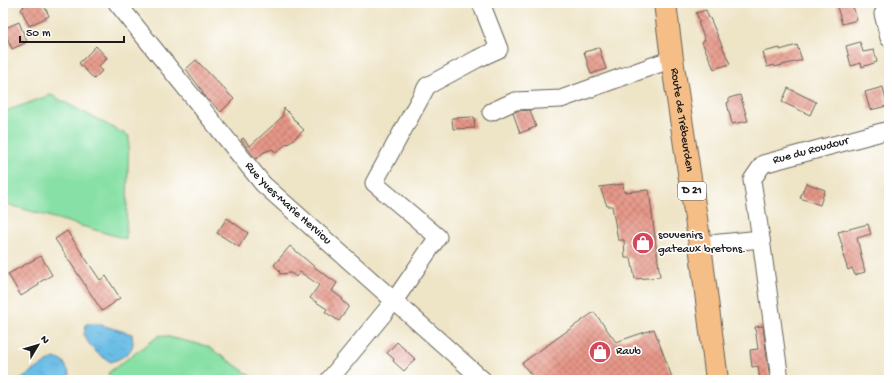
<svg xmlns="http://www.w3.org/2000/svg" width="892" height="383" viewBox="0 0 892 383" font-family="'Gochi Hand',sans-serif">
	<defs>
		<pattern id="water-ripples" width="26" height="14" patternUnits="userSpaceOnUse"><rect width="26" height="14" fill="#6abde6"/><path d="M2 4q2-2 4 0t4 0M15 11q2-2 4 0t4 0" fill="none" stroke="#5ba2c5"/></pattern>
		<pattern id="building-cross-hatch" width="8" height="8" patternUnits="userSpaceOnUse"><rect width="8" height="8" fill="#e69687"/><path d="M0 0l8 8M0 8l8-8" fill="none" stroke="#ba7a6e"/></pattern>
	</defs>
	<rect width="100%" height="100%" fill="#fff"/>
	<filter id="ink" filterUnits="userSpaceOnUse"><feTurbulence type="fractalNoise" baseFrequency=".025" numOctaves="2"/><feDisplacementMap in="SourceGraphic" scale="8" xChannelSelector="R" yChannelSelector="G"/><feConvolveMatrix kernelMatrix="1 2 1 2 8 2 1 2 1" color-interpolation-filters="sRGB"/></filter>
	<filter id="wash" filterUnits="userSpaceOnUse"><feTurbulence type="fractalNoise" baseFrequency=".012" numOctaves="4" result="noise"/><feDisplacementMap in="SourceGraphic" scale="16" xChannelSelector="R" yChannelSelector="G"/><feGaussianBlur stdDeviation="0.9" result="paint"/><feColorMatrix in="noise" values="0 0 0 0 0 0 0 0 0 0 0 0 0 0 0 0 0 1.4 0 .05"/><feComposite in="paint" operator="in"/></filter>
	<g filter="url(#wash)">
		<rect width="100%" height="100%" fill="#eee4c6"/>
		<g fill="#87e0a5" stroke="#527e60">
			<polygon points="51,95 129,136 126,239 3,203 3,112"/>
			<polygon points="160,335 207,346 257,380 111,380 108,373"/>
		</g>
		<g fill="url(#water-ripples)" stroke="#436c81">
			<path d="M86,324H98L132,334C132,337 133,341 133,344C131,354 120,359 111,362C97,354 92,350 84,335Z"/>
			<polygon points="54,358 63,361 73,380 20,380 36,369"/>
		</g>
		<g id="blocks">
			<g fill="url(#building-cross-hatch)">
				<polygon points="22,3 43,3 49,16 29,26 21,9 24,7"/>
				<polygon points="836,3 852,3 857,20 842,24"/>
				<polygon points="706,10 709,18 710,18 730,64 714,69 702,42 705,40 698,22 700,22 696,13"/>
				<polygon points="19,22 27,42 12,49 3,29"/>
				<polygon points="860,42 863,52 874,50 877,62 862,67 861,63 851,66 846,46"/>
				<polygon points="797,45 802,60 775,67 774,65 767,67 763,52 780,48 780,50"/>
				<polygon points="96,46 107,58 98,67 102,71 94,79 79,63"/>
				<polygon points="599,48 606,69 591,74 584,52"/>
				<polygon points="196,60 234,99 221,112 203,94 202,92 203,92 186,69"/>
				<polygon points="883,87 887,106 870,110 865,92"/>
				<polygon points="788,88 816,102 810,115 782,102"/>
				<polygon points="740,95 748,121 732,124 727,103 729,102 729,98"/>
				<polygon points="284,108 292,116 294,120 304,130 288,144 287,143 276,153 273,149 264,152 256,159 241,140 243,138 250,146 282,117"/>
				<polygon points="530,110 536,127 520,133 513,113 517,111"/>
				<polygon points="474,117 475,128 453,129 452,118"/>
				<polygon points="806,183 825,190 820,205 800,198"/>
				<polygon points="623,184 624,192 649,190 660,277 635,279 631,258 625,258 624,240 618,240 612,206 607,206 600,187"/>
				<polygon points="227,218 248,233 239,247 217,233"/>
				<polygon points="868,224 871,234 857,238 865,272 855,275 852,268 848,270 842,252 844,252 838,232"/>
				<polygon points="67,231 100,280 106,276 120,298 114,302 114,303 102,311 55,239"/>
				<polygon points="290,246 317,269 337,283 332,291 343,299 342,301 349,306 339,321 325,312 327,309 310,298 319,285 300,272 296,277 291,273 280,274 279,270 274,265"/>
				<polygon points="41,256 52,275 38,283 39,285 21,296 8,274"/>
				<polygon points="594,312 616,342 654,329 673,380 535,380 522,363"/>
				<polygon points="763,326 770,380 760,380 758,366 752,367 750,350 758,349 755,327"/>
				<polygon points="397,342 415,359 404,371 393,361 394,359 387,353"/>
			</g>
		</g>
	</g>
	<g filter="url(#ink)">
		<use href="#blocks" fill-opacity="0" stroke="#666258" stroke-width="1"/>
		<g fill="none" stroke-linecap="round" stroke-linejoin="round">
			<g stroke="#666258" stroke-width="19">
				<g id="street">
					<path id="s1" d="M117,3L263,184L483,380"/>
					<polyline points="883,14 889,38"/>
					<polyline points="491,112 515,101 561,99 672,59"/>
					<polyline points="700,245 761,239"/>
					<polyline points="329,380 394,301 438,237 374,183 427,86 477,59 499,49 481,3"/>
					<path id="s2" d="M780,380L761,239L752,180L763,164L889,130"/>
				</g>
			</g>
			<g stroke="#666258" stroke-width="24">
				<g id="primary">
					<path id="s3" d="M665,3L672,59L700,245L717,380"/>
				</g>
			</g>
			<use href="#street" stroke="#fff" stroke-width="17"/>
			<use href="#primary" stroke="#f6be87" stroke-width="22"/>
		</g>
	</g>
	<defs>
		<g id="shop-disc" transform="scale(1.15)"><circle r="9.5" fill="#d1495b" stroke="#fff"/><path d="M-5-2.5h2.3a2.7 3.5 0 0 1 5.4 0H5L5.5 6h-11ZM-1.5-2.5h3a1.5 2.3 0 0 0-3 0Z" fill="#fff"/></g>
	</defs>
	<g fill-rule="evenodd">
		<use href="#shop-disc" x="643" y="243"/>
		<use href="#shop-disc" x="600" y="352"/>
	</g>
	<g text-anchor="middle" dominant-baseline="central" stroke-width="3.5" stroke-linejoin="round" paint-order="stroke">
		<rect fill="#fff" stroke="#606060" stroke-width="1" x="678" y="182" width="28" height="18" rx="3"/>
		<g font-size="11" font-weight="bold" fill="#1c1c1c">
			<text x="692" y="191">D 21</text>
		</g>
		<g font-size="12" fill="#1c1c1c" stroke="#fff">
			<text stroke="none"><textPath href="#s3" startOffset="118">Route de Trébeurden</textPath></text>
			<text stroke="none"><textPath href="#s2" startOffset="271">Rue du Roudour</textPath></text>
			<text stroke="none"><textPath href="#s1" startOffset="264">Rue Yves-Marie Herviou</textPath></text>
		</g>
		<g font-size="12" fill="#1c1c1c" stroke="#fff" text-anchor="start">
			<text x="658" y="236">souvenirs<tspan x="658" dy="14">gateaux bretons.</tspan></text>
			<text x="616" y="352">Raub</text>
		</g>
	</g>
	<rect width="892" height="383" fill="none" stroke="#fff" stroke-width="16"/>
	<g transform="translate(38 345) rotate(52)" stroke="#ffffff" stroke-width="3" paint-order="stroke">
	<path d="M0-3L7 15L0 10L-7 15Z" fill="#1c1c1c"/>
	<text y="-6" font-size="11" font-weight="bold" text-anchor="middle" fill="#1c1c1c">N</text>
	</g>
	<path d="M20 36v6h104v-6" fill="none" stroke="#1c1c1c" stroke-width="2"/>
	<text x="26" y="36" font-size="12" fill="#1c1c1c" stroke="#ffffff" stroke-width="3" paint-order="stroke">50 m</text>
</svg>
